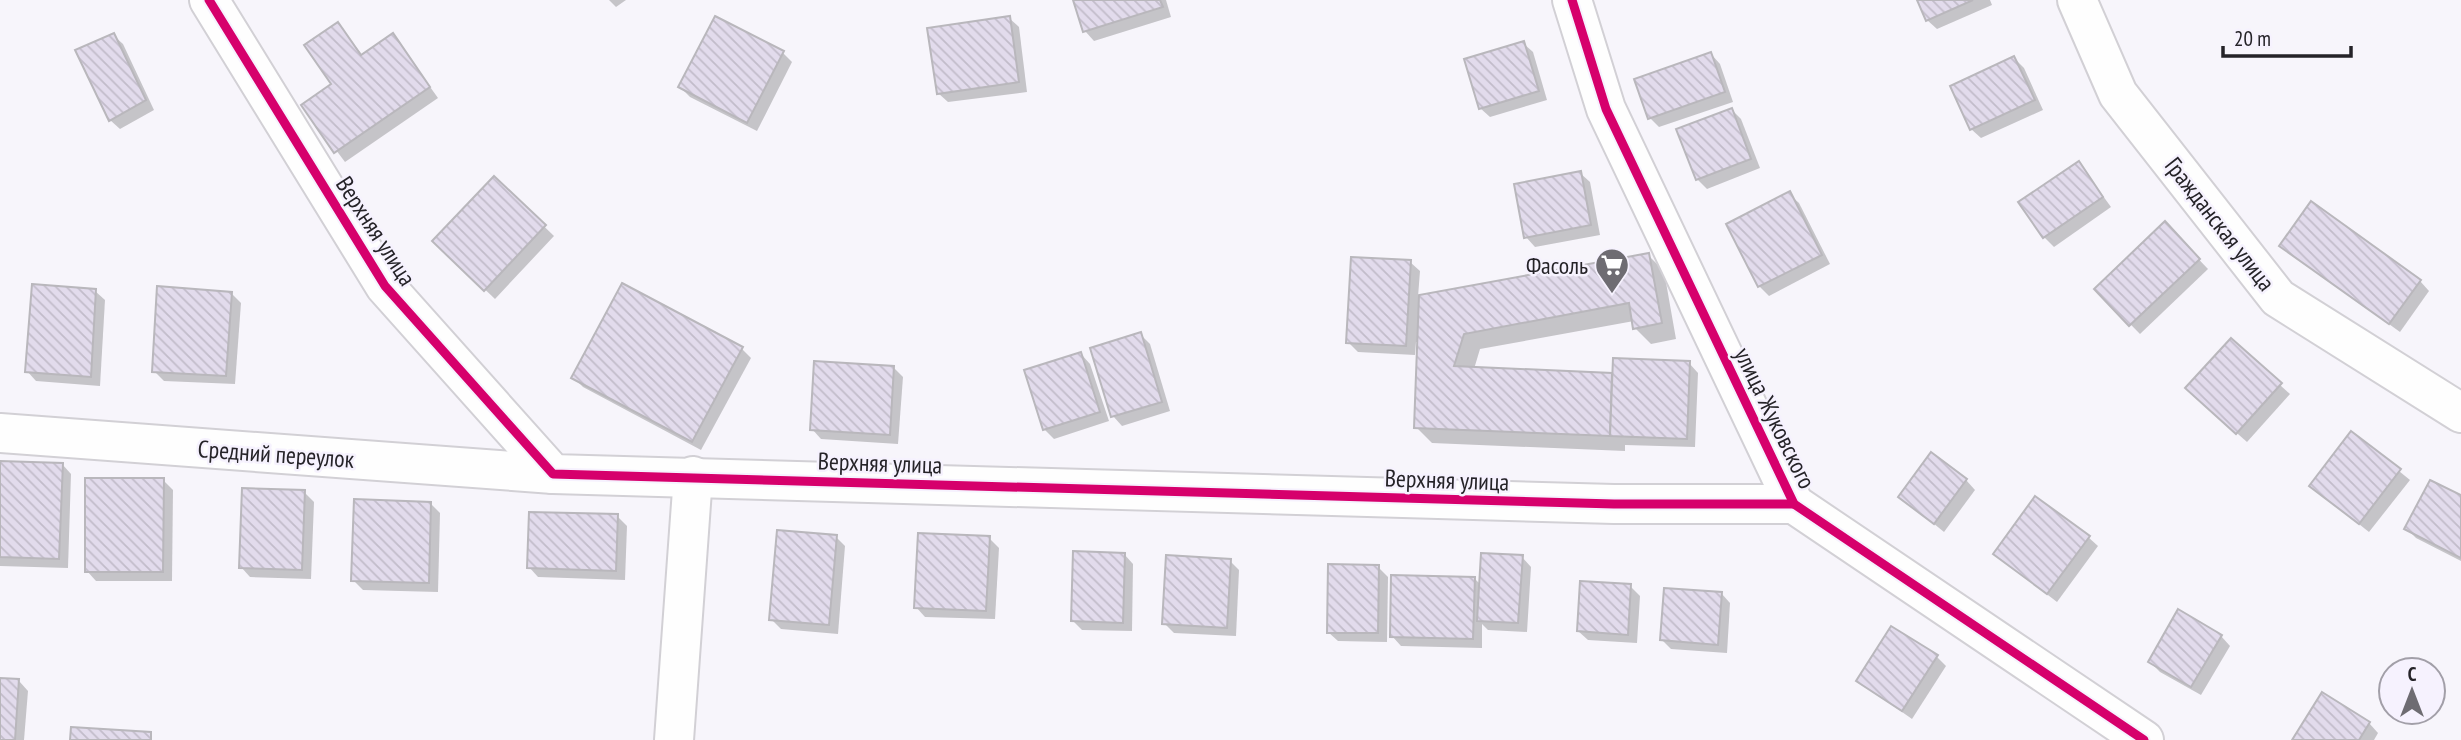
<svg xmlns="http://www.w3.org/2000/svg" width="2461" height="740" viewBox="0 0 2461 740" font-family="'PT Sans Narrow',sans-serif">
	<defs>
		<pattern id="building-back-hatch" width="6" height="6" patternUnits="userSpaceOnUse" patternTransform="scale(1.75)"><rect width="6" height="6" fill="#e2dbec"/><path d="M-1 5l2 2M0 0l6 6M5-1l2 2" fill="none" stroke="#c2bcca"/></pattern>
	</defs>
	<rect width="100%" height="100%" fill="#f7f5fb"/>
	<g fill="#0003">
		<polygon points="609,0 626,0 616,7"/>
		<polygon points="1075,0 1166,0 1171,17 1094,41 1085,31"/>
		<polygon points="1919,0 1990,0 1992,5 1937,29 1927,20"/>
		<polygon points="1009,18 1019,27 1027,92 948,102 938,93"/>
		<polygon points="338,24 363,56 393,35 438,98 345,162 303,106 334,84"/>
		<polygon points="113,35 123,44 154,110 120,129 110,120"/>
		<polygon points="1523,43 1533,52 1547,100 1490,117 1480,108"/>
		<polygon points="783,53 792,62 757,131 690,97 680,87"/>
		<polygon points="1711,54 1720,64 1733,102 1659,127 1650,118"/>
		<polygon points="2014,58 2024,68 2043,110 1981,138 1971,129"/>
		<polygon points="1732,110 1741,119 1760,168 1707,189 1697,179"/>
		<polygon points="2079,163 2111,207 2054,247 2044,237"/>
		<polygon points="1580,173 1590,182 1600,235 1535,247 1526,237"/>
		<polygon points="494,178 554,236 495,299 434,241"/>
		<polygon points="1789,194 1799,203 1830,264 1769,296 1759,286"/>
		<polygon points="2165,224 2208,269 2140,334 2096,289"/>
		<polygon points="2281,246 2420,281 2429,291 2400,332"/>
		<polygon points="1648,255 1664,271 1676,339 1651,344 1635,328 1634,321 1480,349 1474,369 1614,377 1689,363 1698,373 1695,447 1625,445 1625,451 1432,443 1416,427 1419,342 1416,342 1415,355 1358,352 1348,342 1410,262 1420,271 1418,297"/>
		<polygon points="95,291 105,300 100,386 36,381 27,371"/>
		<polygon points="232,294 241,303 235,384 164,381 154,371"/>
		<polygon points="1140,334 1150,344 1170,411 1122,426 1113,416"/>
		<polygon points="742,349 751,358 701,450 583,387 573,377"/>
		<polygon points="1081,354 1090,364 1109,421 1054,439 1044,429"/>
		<polygon points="893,367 903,377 898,444 821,439 812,429"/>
		<polygon points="2280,385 2290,394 2247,442 2197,398"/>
		<polygon points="2352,433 2410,480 2369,532 2311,486"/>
		<polygon points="0,462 62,464 71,474 68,568 0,566"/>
		<polygon points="163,480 173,490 172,581 96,581 87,571"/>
		<polygon points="1966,480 1975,490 1944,532 1900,496"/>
		<polygon points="304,492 314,502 311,579 250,577 241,567"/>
		<polygon points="2461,497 2461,561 2416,538 2407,529"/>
		<polygon points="430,503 440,513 438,592 363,590 353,580"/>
		<polygon points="617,516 627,526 625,580 538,577 529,567"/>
		<polygon points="836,537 845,546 838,634 781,629 771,619"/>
		<polygon points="2088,537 2098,546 2057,602 1995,554"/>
		<polygon points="989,538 999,548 995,619 925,617 916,607"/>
		<polygon points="1124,554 1133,564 1132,631 1082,630 1073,621"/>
		<polygon points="1522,557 1531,567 1527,632 1488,630 1482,624 1482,648 1401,646 1392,636 1474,578 1481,585"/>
		<polygon points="1230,561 1239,570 1236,636 1174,633 1164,623"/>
		<polygon points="1378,567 1388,577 1387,642 1338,641 1328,632"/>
		<polygon points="1630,586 1640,596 1637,643 1588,640 1578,631"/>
		<polygon points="1721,593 1730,603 1727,653 1671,649 1662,640"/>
		<polygon points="2221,636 2230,646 2201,695 2160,672 2150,662"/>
		<polygon points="1937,657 1946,666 1912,719 1858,681"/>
		<polygon points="0,680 19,681 28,691 24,740 0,740"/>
		<polygon points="2369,723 2378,733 2374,740 2294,740"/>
	</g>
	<g fill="url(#building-back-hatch)" stroke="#b9b7bc" stroke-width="2">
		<polygon points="1073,0 1160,0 1163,7 1083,32"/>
		<polygon points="1917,0 1973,0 1926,21"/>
		<polygon points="715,16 784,51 747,123 678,87"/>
		<polygon points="1010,16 1019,82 937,94 927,28"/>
		<polygon points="338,22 361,55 393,33 430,87 334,153 301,105 331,84 304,45"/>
		<polygon points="114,33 146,100 109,121 75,50"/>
		<polygon points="1524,41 1539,91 1479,109 1464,59"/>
		<polygon points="1711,52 1725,92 1648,119 1634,79"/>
		<polygon points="2014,56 2035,100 1970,130 1950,86"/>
		<polygon points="1732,108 1751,159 1696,180 1676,129"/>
		<polygon points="2079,161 2103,197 2043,238 2018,202"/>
		<polygon points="1581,171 1591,225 1524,238 1514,184"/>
		<polygon points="494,176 546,225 484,291 432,241"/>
		<polygon points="1790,191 1822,255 1758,287 1726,224"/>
		<polygon points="2311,201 2421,280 2389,324 2279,246"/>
		<polygon points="2165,221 2200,259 2129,326 2094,289"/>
		<polygon points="1649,253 1662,323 1633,329 1629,303 1464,334 1454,366 1612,373 1610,436 1414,428 1419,295"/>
		<polygon points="1351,257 1411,260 1406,346 1346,343"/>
		<polygon points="622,283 743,347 692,442 571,378"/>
		<polygon points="32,284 96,289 91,377 25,372"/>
		<polygon points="157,286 232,292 226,376 152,372"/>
		<polygon points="1141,332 1162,402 1111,417 1090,348"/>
		<polygon points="2231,338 2282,383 2236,434 2185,388"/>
		<polygon points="1081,352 1100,412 1043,430 1024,370"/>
		<polygon points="1613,358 1690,361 1687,439 1610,436"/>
		<polygon points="814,361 894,366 890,435 810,430"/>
		<polygon points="2351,431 2401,469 2359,524 2309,486"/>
		<polygon points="1931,452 1967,479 1934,524 1898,497"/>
		<polygon points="0,461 63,463 59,559 0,557"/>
		<polygon points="85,478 164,478 163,572 85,572"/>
		<polygon points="2430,480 2461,495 2461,558 2404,529"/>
		<polygon points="242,488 305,490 302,570 239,568"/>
		<polygon points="2035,496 2090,536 2047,594 1993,554"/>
		<polygon points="354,499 431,502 429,583 351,581"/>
		<polygon points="529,512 618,514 616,571 527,568"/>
		<polygon points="777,530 837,535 829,625 769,620"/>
		<polygon points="918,533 990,536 986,611 914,608"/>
		<polygon points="1073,551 1125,553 1123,623 1071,621"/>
		<polygon points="1481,553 1523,555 1518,623 1477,621"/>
		<polygon points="1166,555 1231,559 1227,628 1162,624"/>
		<polygon points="1328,564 1379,565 1378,633 1327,633"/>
		<polygon points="1391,575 1475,577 1473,639 1390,637"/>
		<polygon points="1580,581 1631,584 1628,635 1577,631"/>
		<polygon points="1664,588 1722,592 1718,645 1660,640"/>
		<polygon points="2178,609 2222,635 2191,687 2148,662"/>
		<polygon points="1891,626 1938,655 1902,711 1856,681"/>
		<polygon points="0,678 19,679 15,740 0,740"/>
		<polygon points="2322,692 2370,722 2359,740 2292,740"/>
		<polygon points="71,727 151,732 151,740 70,740"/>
	</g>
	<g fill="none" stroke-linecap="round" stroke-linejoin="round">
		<g stroke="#d2d0d5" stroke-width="42">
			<g id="minor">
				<polyline points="209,0 385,286 553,474 1614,504 1794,504"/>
				<polyline points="1572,0 1606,109 1794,504 2144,740"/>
				<polyline points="2077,0 2118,94 2278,298 2461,413"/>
				<polyline points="0,433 553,474"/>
				<polyline points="674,740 693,476"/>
			</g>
		</g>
		<use href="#minor" stroke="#fefefe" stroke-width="38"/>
		<g stroke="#f6f2fe" stroke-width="13">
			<g id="cycleway">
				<polyline points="209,0 385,286 553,474 1614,504 1794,504"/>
				<polyline points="1572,0 1606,109 1794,504 2144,740"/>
			</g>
		</g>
		<use href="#cycleway" stroke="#d6006c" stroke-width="9"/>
	</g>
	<defs>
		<g id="supermarket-pin" transform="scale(1.75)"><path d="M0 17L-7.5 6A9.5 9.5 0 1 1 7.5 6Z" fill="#6e6c72" stroke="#f6f2fe"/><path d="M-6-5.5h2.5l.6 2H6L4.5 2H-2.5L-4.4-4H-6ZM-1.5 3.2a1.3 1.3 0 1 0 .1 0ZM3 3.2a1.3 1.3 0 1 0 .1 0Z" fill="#fff"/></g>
	</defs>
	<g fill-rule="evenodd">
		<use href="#supermarket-pin" x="1612" y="265"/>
	</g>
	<g text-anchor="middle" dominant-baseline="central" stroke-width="5" stroke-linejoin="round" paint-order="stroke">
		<g font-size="24" fill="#252328" stroke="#f6f2fe">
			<text transform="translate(2220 224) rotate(52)">Гражданская улица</text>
			<text transform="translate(376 231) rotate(57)">Верхняя улица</text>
			<text transform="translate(1775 418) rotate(64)">улица Жуковского</text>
			<text transform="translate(276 454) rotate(4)">Средний переулок</text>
			<text transform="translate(880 463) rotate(2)">Верхняя улица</text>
			<text transform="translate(1447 480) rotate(2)">Верхняя улица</text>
		</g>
		<g font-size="24" fill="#252328" stroke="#f6f2fe" text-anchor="end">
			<text x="1588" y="265">Фасоль</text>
		</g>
	</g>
	<g transform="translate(2412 691)"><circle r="33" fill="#f6f2fe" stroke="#a29fa8" stroke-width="2"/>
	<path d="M0-5L12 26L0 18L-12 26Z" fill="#6e6c72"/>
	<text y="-10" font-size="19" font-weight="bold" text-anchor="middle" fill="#252328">С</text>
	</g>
	<path d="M2223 46v10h128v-10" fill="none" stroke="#252328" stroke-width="3.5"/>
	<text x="2234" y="46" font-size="21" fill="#252328" stroke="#f6f2fe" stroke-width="5" paint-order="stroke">20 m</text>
</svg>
